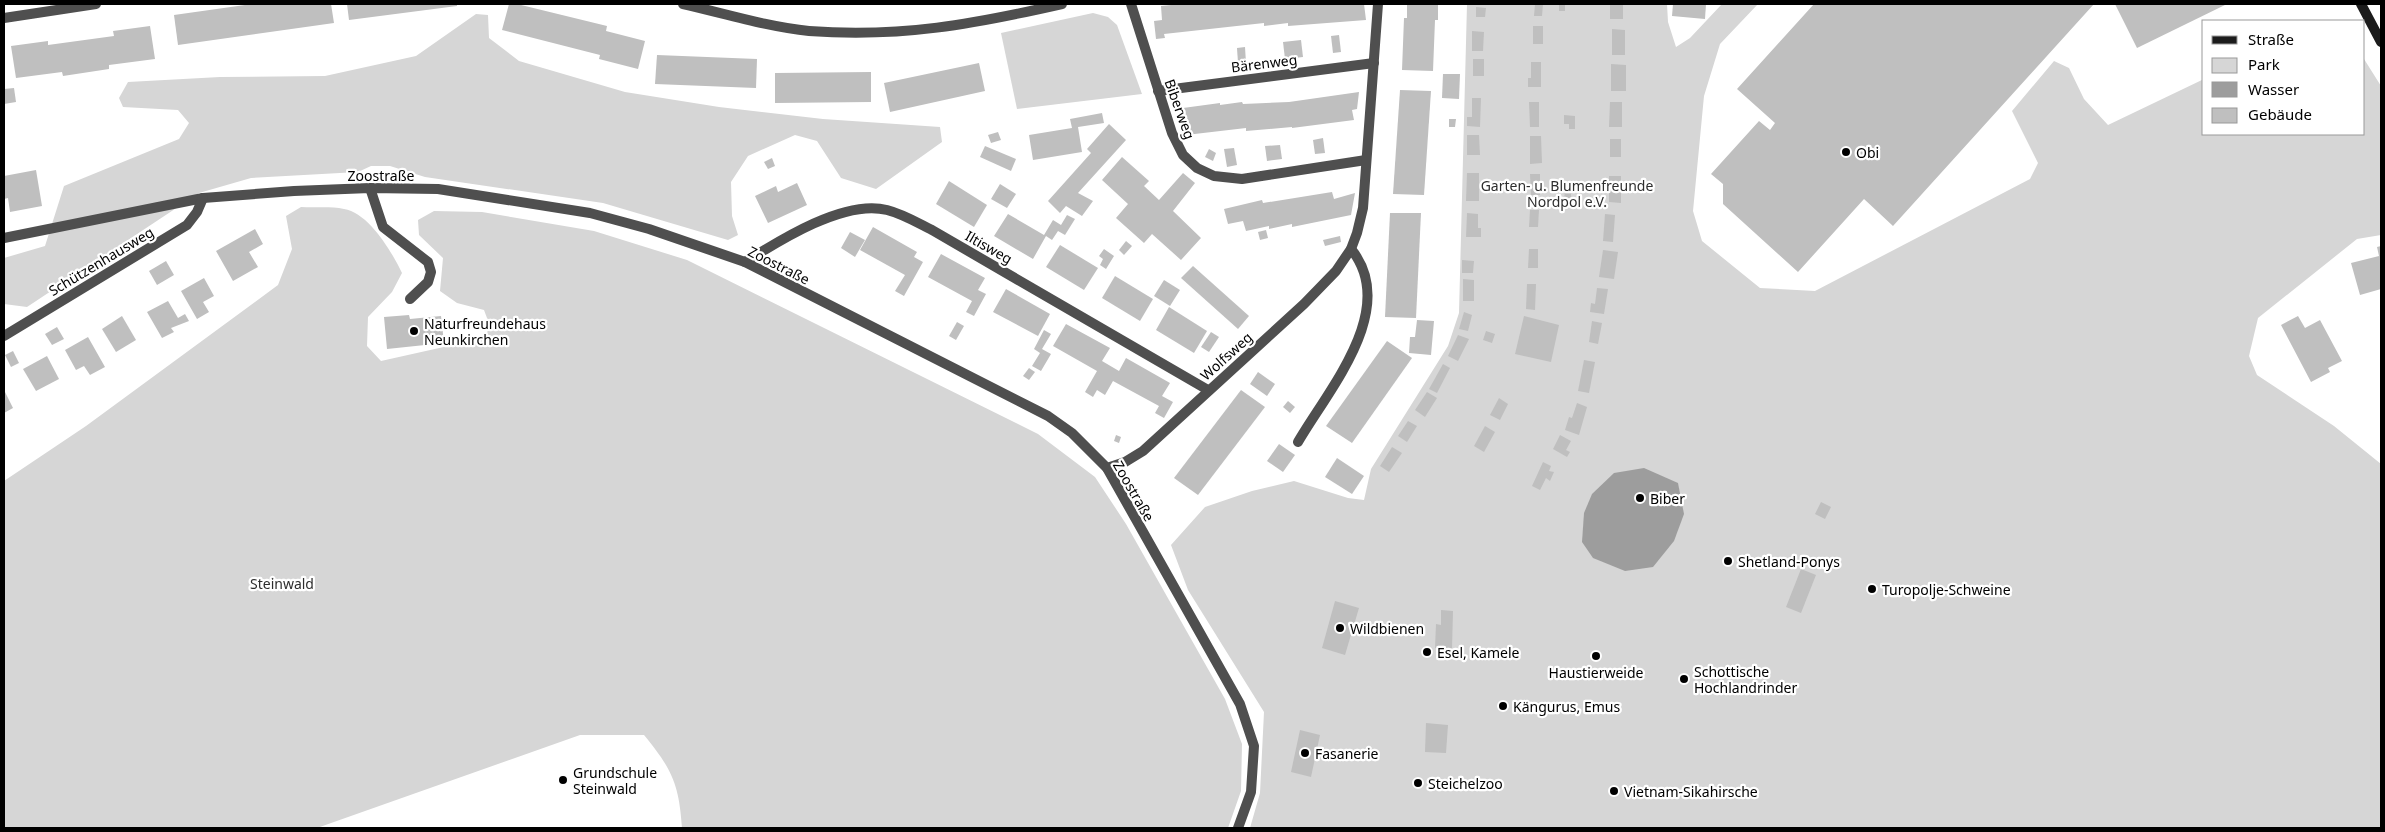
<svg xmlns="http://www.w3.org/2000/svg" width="2385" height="832" viewBox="0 0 2385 832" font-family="'Noto Sans',sans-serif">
	<rect width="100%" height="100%" fill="#fff"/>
	<g fill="#d6d6d6">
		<polygon points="1467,4 1667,4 1668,22 1676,47 1690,38 1722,4 1758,4 1720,44 1704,96 1693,211 1702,241 1760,288 1815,291 2030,179 2038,163 2012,111 2054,61 2069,68 2084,99 2108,125 2204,79 2204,134 2364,134 2364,59 2381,86 2381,235 2357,239 2258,318 2249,356 2257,375 2334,426 2381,464 2381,828 1250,828 1260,793 1264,712 1188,590 1171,545 1205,507 1252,491 1294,481 1348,498 1364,500 1371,469 1448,346 1459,313"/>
		<polygon points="1093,13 1108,17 1117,25 1142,94 1017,109 1001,33"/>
		<polygon points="476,14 488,15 489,38 519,61 625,92 719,107 823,119 940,127 942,142 876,189 841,178 817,141 795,135 748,156 731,182 732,216 738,235 728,240 603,203 425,177 390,166 371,166 358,172 251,178 199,193 27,307 4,304 4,258 45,246 64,186 179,139 189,123 178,110 123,107 119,98 128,82 220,77 325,76 416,56"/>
		<path d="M301,207C315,208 331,206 344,209C369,213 392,252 402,273L392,292L368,317L367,346L381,361L484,338L490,326L484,310L457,303L440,291L443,258L419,235L418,220L434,211L482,212L594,231L687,260L1038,434L1095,477L1126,524L1225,699L1242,744L1241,791L1228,828H682C679,784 672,769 644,735H580L317,828H4V481L86,426L278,285L292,249L286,216Z"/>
	</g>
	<polygon fill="#9d9d9d" points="1644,468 1678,483 1684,514 1674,541 1653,567 1625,571 1593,558 1582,542 1584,513 1592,494 1614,473"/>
	<g fill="#bfbfbf">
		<polygon points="252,4 331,4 334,23 178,45 174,15"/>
		<polygon points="347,4 457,4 457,6 349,20"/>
		<polygon points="509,4 517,4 607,26 606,31 645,41 638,69 599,59 600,55 502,30"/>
		<polygon points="1181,4 1364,4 1366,20 1288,26 1288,23 1264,26 1264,23 1164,34 1165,38 1156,39 1154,21 1162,20 1161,6"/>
		<polygon points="1407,4 1438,4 1438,20 1435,20 1433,71 1402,70 1404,18 1407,18"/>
		<polygon points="1535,4 1543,4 1542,16 1534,16"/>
		<rect x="1559" y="4" width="6" height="7"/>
		<rect x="1610" y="4" width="13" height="15"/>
		<polygon points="1673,4 1706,4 1705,19 1672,16"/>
		<polygon points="1814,4 2094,4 1893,226 1864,199 1798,272 1723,204 1723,184 1711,174 1759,121 1770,130 1775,123 1737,89"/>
		<polygon points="2115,4 2227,4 2137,48"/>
		<polygon points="1476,7 1486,8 1485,17 1476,17"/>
		<polygon points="150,26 155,59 109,65 109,69 63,76 62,72 16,78 11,46 48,41 48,45 114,36 113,31"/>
		<rect x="1533" y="26" width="10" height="18"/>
		<polygon points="1612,29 1625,30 1625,55 1612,55"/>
		<polygon points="1472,31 1484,32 1483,51 1472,51"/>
		<polygon points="1339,35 1341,52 1333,53 1331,36"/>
		<polygon points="1301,40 1303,57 1285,59 1283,42"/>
		<polygon points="1245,47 1246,63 1238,63 1237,48"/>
		<polygon points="657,55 757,59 756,88 655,84"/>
		<rect x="1473" y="59" width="11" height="17"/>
		<polygon points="1531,62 1541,62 1541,87 1528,87 1528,78 1531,78"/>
		<polygon points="979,63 985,91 890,112 884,83"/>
		<polygon points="1611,64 1626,65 1626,91 1611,91"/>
		<polygon points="871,72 871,102 775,103 775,73"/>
		<polygon points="1443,74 1460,74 1459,99 1442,98"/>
		<polygon points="14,88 16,102 4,104 4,89"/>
		<polygon points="1400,90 1431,91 1424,195 1393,194"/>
		<polygon points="1359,92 1357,109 1352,110 1354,120 1292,128 1292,127 1246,131 1246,128 1186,135 1183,108 1220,103 1220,105 1242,102 1243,104 1289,102"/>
		<polygon points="1472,98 1481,98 1480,127 1467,126 1467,117 1472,117"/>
		<polygon points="1529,102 1539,102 1539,127 1530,127"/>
		<polygon points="1610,102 1622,102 1622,127 1609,127"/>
		<polygon points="1102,113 1104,123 1078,127 1082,152 1033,160 1029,135 1072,128 1070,119"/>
		<polygon points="1564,115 1575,116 1575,129 1569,129 1569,124 1564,124"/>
		<polygon points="1449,119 1456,119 1455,127 1449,127"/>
		<polygon points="1109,124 1126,140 1078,193 1093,201 1082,216 1066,206 1060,213 1048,201 1091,153 1087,149"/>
		<polygon points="998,132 1001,140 991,143 988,135"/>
		<polygon points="1467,135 1479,135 1480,155 1467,155"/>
		<polygon points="1530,136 1541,136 1542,163 1530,164"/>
		<polygon points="1323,138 1325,153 1315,154 1313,140"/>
		<rect x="1610" y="139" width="11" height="18"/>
		<polygon points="1280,145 1282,159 1267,161 1265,146"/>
		<polygon points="985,146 1016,159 1011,171 980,157"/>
		<polygon points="1234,148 1237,165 1227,167 1224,149"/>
		<polygon points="1209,149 1216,153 1213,161 1205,157"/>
		<polygon points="1122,157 1149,181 1144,186 1159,200 1183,173 1195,183 1173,211 1201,238 1181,260 1152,234 1144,243 1116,218 1128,204 1102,180"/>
		<polygon points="772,158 775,166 768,169 764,162"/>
		<polygon points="36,170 42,206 10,212 8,198 4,199 4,176"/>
		<polygon points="1467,173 1479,173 1479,201 1466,201"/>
		<polygon points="1530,174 1540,174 1540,195 1531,195"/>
		<polygon points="1609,176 1621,176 1621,203 1609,202"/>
		<polygon points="949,181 987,205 974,227 936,204"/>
		<polygon points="797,183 807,205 768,223 755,196 776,186 778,192"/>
		<polygon points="1000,184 1016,194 1007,208 991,199"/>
		<polygon points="1332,192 1334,199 1355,193 1351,215 1292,227 1292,224 1269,229 1269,226 1246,231 1243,221 1228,224 1224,209 1262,200 1263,203"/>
		<polygon points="1565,192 1571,193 1571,199 1564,198"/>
		<polygon points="1530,210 1539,210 1538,227 1529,227"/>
		<polygon points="1390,213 1421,213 1416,318 1385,317"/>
		<polygon points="1467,213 1478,214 1478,228 1481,228 1481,237 1466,237"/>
		<polygon points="1008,214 1044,235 1053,220 1061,225 1067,215 1075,219 1065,235 1058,231 1052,240 1046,236 1033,259 994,236"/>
		<polygon points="1605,214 1615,215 1613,242 1603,241"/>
		<polygon points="873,227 917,252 914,257 923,262 904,296 895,291 905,275 860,250"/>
		<polygon points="255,229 263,244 249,252 258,267 233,281 216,251"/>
		<polygon points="1266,230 1268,238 1260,240 1258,232"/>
		<polygon points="850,232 865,240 855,257 841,248"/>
		<polygon points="1340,236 1341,242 1325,246 1323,240"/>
		<polygon points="1126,241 1132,246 1124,255 1119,250"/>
		<polygon points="1060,245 1098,268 1084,290 1046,267"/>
		<polygon points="2381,246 2381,289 2360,295 2351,263 2379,256 2377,247"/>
		<polygon points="1104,249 1114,256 1106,269 1100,265 1103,259 1099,256"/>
		<polygon points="1529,249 1538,249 1538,268 1528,268"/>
		<polygon points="1603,250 1618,252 1614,279 1599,277"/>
		<polygon points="941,254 985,278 978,290 986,294 974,316 966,312 972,301 928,277"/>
		<polygon points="1462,260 1474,261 1473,273 1462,273"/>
		<polygon points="166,261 174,275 157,285 149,271"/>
		<polygon points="1193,266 1249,316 1238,329 1181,278"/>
		<polygon points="1115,276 1153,299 1140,321 1102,298"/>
		<polygon points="204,278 214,296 203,302 209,312 197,319 181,291"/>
		<polygon points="1463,279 1474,280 1474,301 1463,301"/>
		<polygon points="1164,280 1180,290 1170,306 1154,296"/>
		<polygon points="1527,284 1536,284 1535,310 1526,309"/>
		<polygon points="1597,288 1608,289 1604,314 1590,312 1591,303 1595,304"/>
		<polygon points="1006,289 1050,314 1038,336 993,312"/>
		<polygon points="168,301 178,318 185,314 189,321 171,328 174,332 162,338 147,312"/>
		<polygon points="1169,307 1207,331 1194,353 1156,330"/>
		<polygon points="1464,312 1472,315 1468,331 1459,329"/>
		<polygon points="409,315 410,319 441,316 444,343 387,349 384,317"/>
		<polygon points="122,316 136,340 116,352 102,329"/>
		<polygon points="1524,316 1559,325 1551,362 1515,354"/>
		<polygon points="2298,316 2305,328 2320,320 2342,361 2328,368 2330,372 2311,382 2281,325"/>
		<polygon points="1417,320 1434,321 1431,355 1409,353 1410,337 1415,337"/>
		<polygon points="1592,321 1602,323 1598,344 1589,342"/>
		<polygon points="957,322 964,326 956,340 949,336"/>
		<polygon points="1066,324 1110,348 1102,361 1119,371 1126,358 1170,383 1162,396 1173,402 1164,418 1155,413 1159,406 1113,381 1105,395 1097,390 1093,397 1085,392 1097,371 1053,346"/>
		<polygon points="57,327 64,339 52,345 45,334"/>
		<polygon points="1044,330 1051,334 1042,349 1051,354 1041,371 1032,366 1040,353 1034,349"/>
		<polygon points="1486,331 1495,334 1492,343 1483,340"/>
		<polygon points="1211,332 1219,337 1209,352 1201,347"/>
		<polygon points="1458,335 1469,339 1458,361 1448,356"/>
		<polygon points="88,337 105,367 90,375 84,366 76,370 65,350"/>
		<polygon points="1387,341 1412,358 1352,443 1326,426"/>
		<polygon points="13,351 19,363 11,367 5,355"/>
		<polygon points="47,356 59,379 36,391 23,369"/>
		<polygon points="1584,360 1595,362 1589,393 1578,391"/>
		<polygon points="1443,364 1450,368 1437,393 1429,389"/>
		<polygon points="1029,368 1035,372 1029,380 1023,376"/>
		<polygon points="1258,372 1275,384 1267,396 1250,384"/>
		<polygon points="4,390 13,408 4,413"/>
		<polygon points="1241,390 1265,407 1198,495 1174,478"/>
		<polygon points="1427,392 1437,398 1425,417 1415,410"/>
		<polygon points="1499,398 1508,404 1500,420 1490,415"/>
		<polygon points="1288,401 1295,407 1290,413 1283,407"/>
		<polygon points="1577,403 1587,407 1579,435 1565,430 1569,417 1572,418"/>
		<polygon points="1408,421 1417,426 1407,442 1398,436"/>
		<polygon points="1485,426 1495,432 1484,452 1474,446"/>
		<polygon points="1116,435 1121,437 1119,443 1114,441"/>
		<polygon points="1560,435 1571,441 1566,450 1570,452 1567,457 1553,449"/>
		<polygon points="1279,444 1295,455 1283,472 1267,461"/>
		<polygon points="1392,447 1402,453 1389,472 1380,466"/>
		<polygon points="1337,458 1364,476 1352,494 1325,477"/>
		<polygon points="1543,462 1551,466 1549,471 1554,472 1550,481 1546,478 1540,490 1532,486"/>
		<polygon points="1821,502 1831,507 1825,519 1815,514"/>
		<polygon points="1801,569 1816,575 1801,613 1786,607"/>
		<polygon points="1335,601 1359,608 1345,655 1322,648"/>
		<polygon points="1441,610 1453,611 1452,649 1435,648 1436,624 1441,625"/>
		<polygon points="1426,723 1448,725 1446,753 1425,752"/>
		<polygon points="1300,730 1320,735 1311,777 1291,772"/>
	</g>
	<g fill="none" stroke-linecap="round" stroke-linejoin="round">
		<g stroke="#4f4f4f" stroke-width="10">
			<polyline points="370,188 383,227 428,262 431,272 428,282 410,299"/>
			<path d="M1298,442C1328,390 1400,309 1351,249"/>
		</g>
		<g stroke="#4f4f4f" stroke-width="10">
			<path d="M683,4C723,13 768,27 809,31C901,38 974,24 1062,4"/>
			<polyline points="1131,4 1172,133 1183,155 1197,168 1214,176 1242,179 1366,160"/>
			<polyline points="4,18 96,4"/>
			<polyline points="1158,91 1374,63"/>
			<polyline points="4,238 203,198 294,191 370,188 438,189 590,213 649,229 745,262 1048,416 1072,433 1107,468 1240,704 1254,746 1251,792 1238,828"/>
			<path d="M745,262C780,240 845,199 887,210C903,214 918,223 932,230L1208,390"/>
			<polyline points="4,336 187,225 197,212 203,198"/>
			<polyline points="1107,468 1125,462 1143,451 1304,304 1336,271 1351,249 1357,233 1363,208 1378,4"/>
		</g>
		<polyline stroke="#1c1c1c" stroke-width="10" points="2361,4 2381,42"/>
	</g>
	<g fill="#000" stroke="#fff" stroke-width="2">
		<circle cx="1846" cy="152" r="5"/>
		<circle cx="414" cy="331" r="5"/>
		<circle cx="1640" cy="498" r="5"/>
		<circle cx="1728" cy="561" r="5"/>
		<circle cx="1872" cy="589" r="5"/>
		<circle cx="1340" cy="628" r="5"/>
		<circle cx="1427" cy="652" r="5"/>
		<circle cx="1596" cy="656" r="5"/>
		<circle cx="1684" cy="679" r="5"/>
		<circle cx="1503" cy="706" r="5"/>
		<circle cx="1305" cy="753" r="5"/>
		<circle cx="563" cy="780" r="5"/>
		<circle cx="1418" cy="783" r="5"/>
		<circle cx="1614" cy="791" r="5"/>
	</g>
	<g text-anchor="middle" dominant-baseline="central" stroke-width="4.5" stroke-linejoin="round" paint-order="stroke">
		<g font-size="14" fill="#000" stroke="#fff">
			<text transform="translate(1264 63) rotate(-7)">Bärenweg</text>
			<text transform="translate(1180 109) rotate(70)">Biberweg</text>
			<text x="381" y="175">Zoostraße</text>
			<text transform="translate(989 247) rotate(30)">Iltisweg</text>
			<text transform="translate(101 261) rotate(-31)">Schützenhausweg</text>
			<text transform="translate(779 265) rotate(27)">Zoostraße</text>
			<text transform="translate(1226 356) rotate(-42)">Wolfsweg</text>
			<text transform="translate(1134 491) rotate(60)">Zoostraße</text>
		</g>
		<g font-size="14" fill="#000" stroke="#fff" text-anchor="start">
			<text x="1856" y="152">Obi</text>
			<text x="424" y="323">Naturfreundehaus<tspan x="424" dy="16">Neunkirchen</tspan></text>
			<text x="1650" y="498">Biber</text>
			<text x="1738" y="561">Shetland-Ponys</text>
			<text x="1882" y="589">Turopolje-Schweine</text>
			<text x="1350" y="628">Wildbienen</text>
			<text x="1437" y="652">Esel, Kamele</text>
			<text x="1694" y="671">Schottische<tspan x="1694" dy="16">Hochlandrinder</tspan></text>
			<text x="1596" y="672" text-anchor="middle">Haustierweide</text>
			<text x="1513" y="706">Kängurus, Emus</text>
			<text x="1315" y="753">Fasanerie</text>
			<text x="573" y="772">Grundschule<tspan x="573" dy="16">Steinwald</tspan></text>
			<text x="1428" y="783">Steichelzoo</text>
			<text x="1624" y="791">Vietnam-Sikahirsche</text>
		</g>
		<g font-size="14" fill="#2d2d2d" stroke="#fff">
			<text x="1567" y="185">Garten- u. Blumenfreunde<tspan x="1567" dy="16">Nordpol e.V.</tspan></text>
			<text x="282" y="583">Steinwald</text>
		</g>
	</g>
	<rect width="2385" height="832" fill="none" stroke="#000000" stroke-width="10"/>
	<rect x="2202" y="20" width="162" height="115" fill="#ffffff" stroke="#999999"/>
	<rect x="2212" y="36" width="25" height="8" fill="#1c1c1c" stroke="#999999"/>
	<text x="2248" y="45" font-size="15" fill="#000000">Straße</text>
	<rect x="2212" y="58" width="25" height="15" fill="#d6d6d6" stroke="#999999"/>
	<text x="2248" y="70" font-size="15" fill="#000000">Park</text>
	<rect x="2212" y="82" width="25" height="15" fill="#9d9d9d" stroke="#999999"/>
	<text x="2248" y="95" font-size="15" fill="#000000">Wasser</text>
	<rect x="2212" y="108" width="25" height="15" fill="#bfbfbf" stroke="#999999"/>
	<text x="2248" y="120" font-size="15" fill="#000000">Gebäude</text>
</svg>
